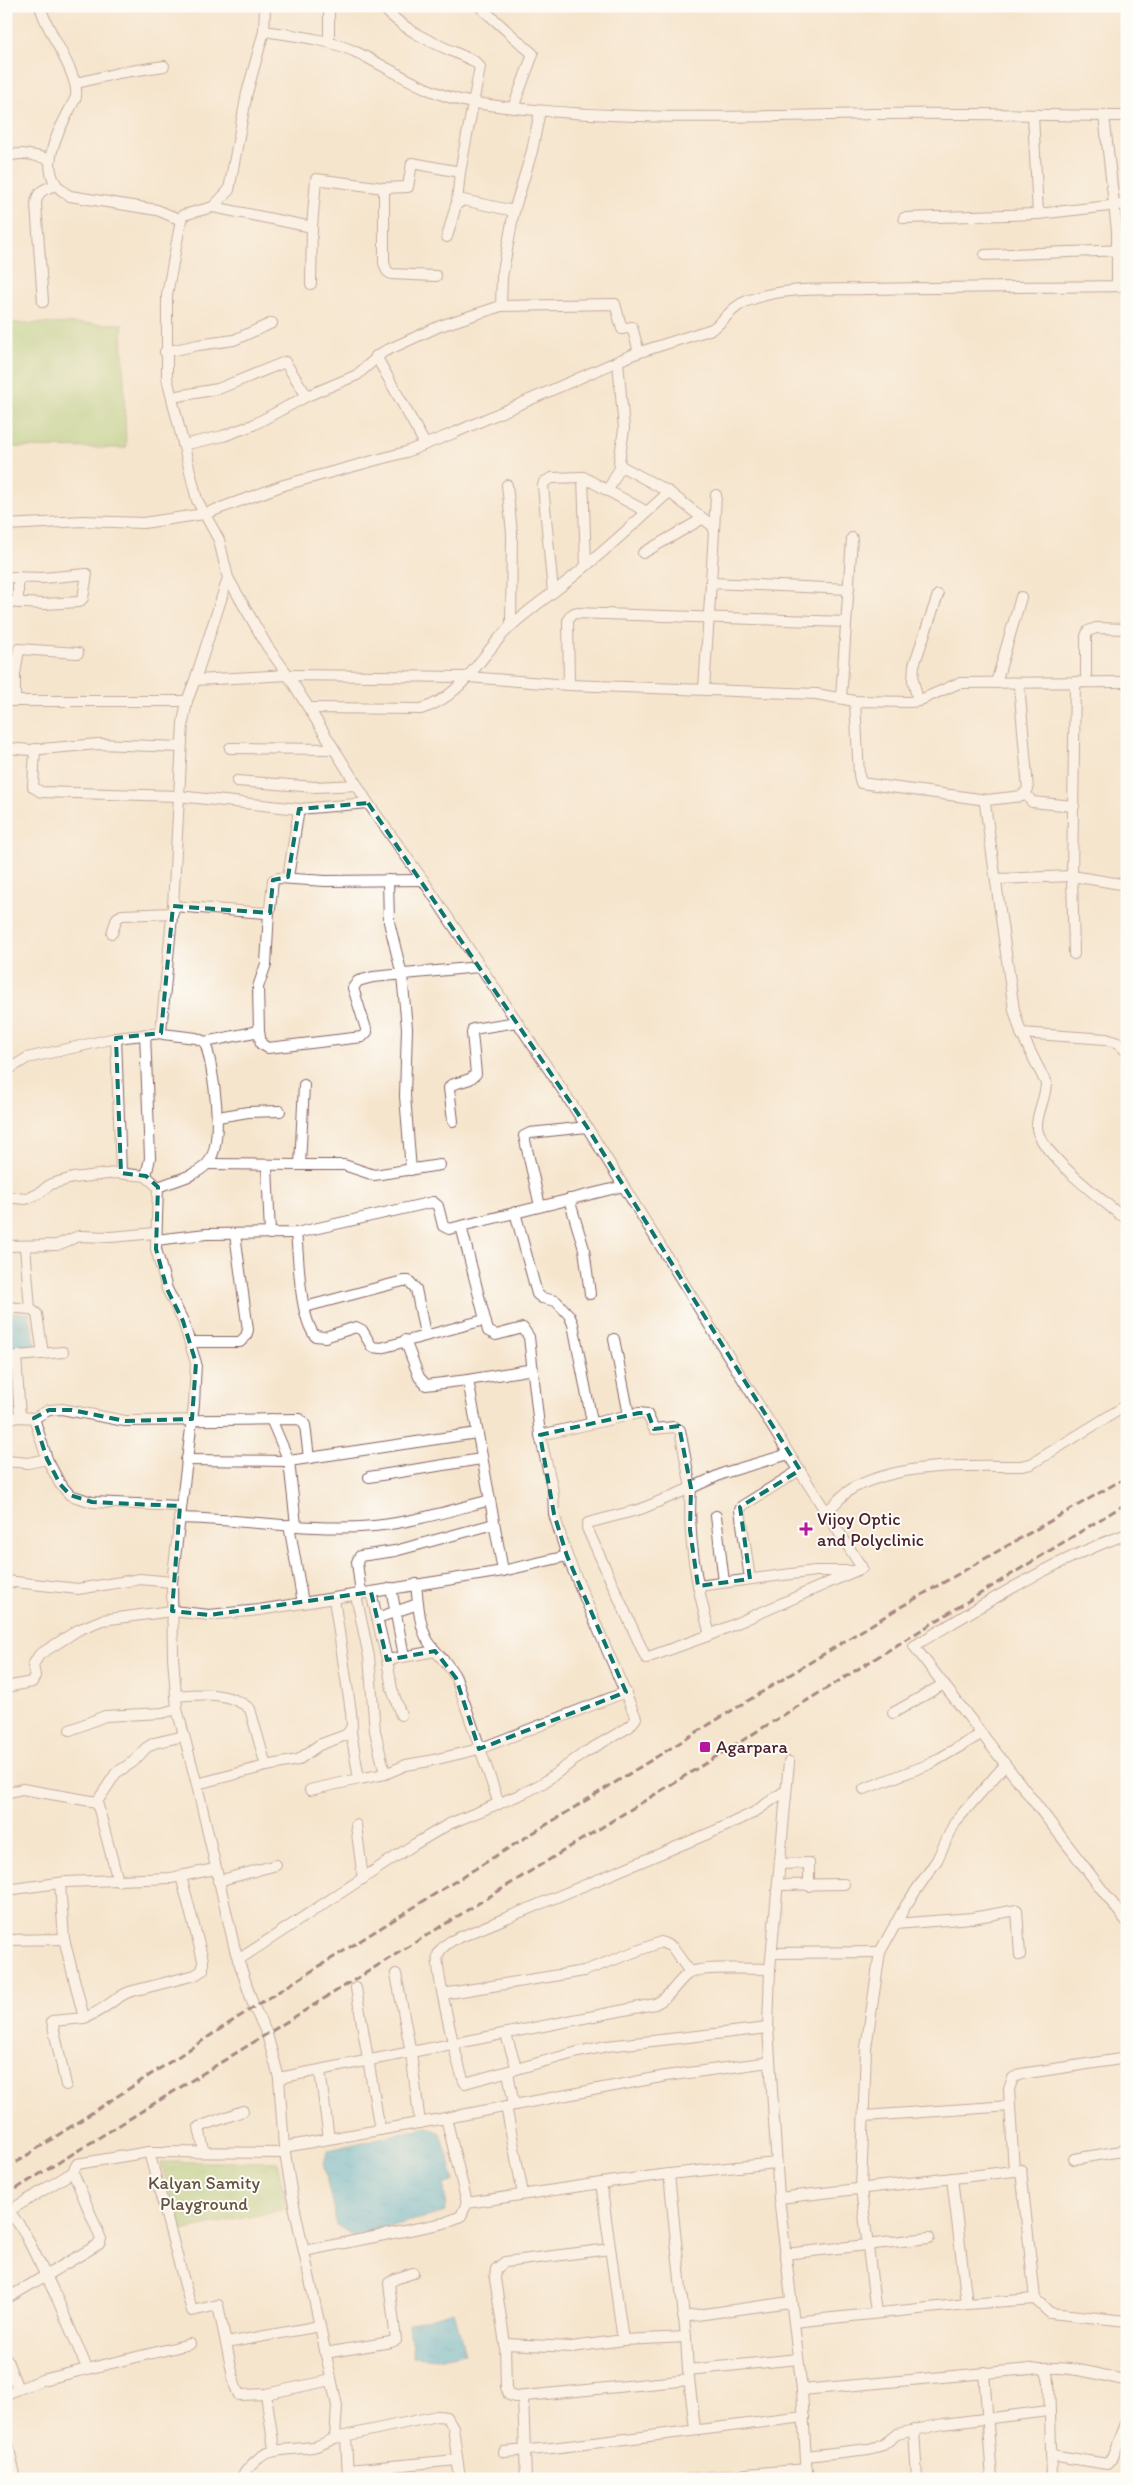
<svg xmlns="http://www.w3.org/2000/svg" width="1133" height="2485" viewBox="0 0 1133 2485" font-family="Itim,sans-serif">
	<defs>
		<pattern id="park-tufts" width="24" height="20" patternUnits="userSpaceOnUse" patternTransform="scale(1.25)"><rect width="24" height="20" fill="#a4cb75"/><path d="M3 7l-1-3M5 7V3M7 7l1-3M15 17l-1-3M17 17v-4M19 17l1-3" fill="none" stroke="#8fae65"/></pattern>
		<pattern id="water-ripples" width="26" height="14" patternUnits="userSpaceOnUse" patternTransform="scale(1.25)"><rect width="26" height="14" fill="#59b8d7"/><path d="M2 4q2-2 4 0t4 0M15 11q2-2 4 0t4 0" fill="none" stroke="#4c95af"/></pattern>
	</defs>
	<rect width="100%" height="100%" fill="#fdfcf7"/>
	<filter id="ink" filterUnits="userSpaceOnUse"><feTurbulence type="fractalNoise" baseFrequency=".02" numOctaves="2"/><feDisplacementMap in="SourceGraphic" scale="10" xChannelSelector="R" yChannelSelector="G"/><feConvolveMatrix kernelMatrix="1 2 1 2 8 2 1 2 1" color-interpolation-filters="sRGB"/></filter>
	<filter id="wash" filterUnits="userSpaceOnUse"><feTurbulence type="fractalNoise" baseFrequency=".0096" numOctaves="4" result="noise"/><feDisplacementMap in="SourceGraphic" scale="20" xChannelSelector="R" yChannelSelector="G"/><feGaussianBlur stdDeviation="1.12" result="paint"/><feColorMatrix in="noise" values="0 0 0 0 0 0 0 0 0 0 0 0 0 0 0 0 0 1.4 0 .05"/><feComposite in="paint" operator="in"/></filter>
	<g filter="url(#wash)">
		<rect width="100%" height="100%" fill="#f6e5cd"/>
		<polygon fill="#a4cb75" stroke="#777550" points="6,323 122,324 126,448 6,447"/>
		<polygon fill="url(#park-tufts)" stroke="#777550" points="161,2162 277,2162 287,2209 180,2231"/>
		<g fill="url(#water-ripples)" stroke="#526c81">
			<polygon points="6,1313 29,1313 36,1347 6,1354"/>
			<polygon points="427,2127 441,2133 455,2181 444,2185 446,2212 353,2236 337,2225 323,2163 329,2150"/>
			<polygon points="454,2311 465,2353 438,2359 413,2357 409,2324"/>
		</g>
	</g>
	<g filter="url(#ink)">
		<g fill="none" stroke-linecap="round" stroke-linejoin="round">
			<g stroke="#866464" stroke-width="12">
				<g id="minor">
					<path d="M40,6C47,33 80,75 76,97C62,126 29,174 70,196L157,210L181,220"/>
					<path d="M265,6L264,31L247,93L229,190L213,207L183,215L181,220L167,295V378L197,500L219,540L228,578L267,646L288,675L368,803L423,880L587,1127L789,1454L862,1568L710,1635L646,1658L587,1528L588,1523L641,1509L691,1488C687,1538 697,1587 710,1635"/>
					<polyline points="479,6 533,54 513,108"/>
					<path d="M264,31C297,36 329,39 358,53C397,72 431,97 475,103C606,122 739,117 871,114C956,113 1042,115 1127,116"/>
					<polyline points="329,42 329,6"/>
					<polyline points="77,83 118,73 164,66"/>
					<polyline points="1033,115 1038,214"/>
					<polyline points="1104,115 1117,231 1117,286"/>
					<path d="M6,158C18,150 36,156 49,159"/>
					<polyline points="384,188 384,263 387,271 391,274 436,276"/>
					<polyline points="457,202 460,172"/>
					<path d="M213,207L312,227L316,179L384,188L408,187L412,163L460,172L480,67L474,61C442,46 406,34 382,6"/>
					<polyline points="904,218 1038,214 1127,204"/>
					<polyline points="447,237 456,205 463,200 514,211"/>
					<polyline points="985,255 1127,250"/>
					<polyline points="311,284 312,227"/>
					<path d="M43,302L36,204C37,190 45,189 56,185"/>
					<polyline points="501,306 615,304 622,329 632,327 639,352"/>
					<polyline points="165,352 198,345 234,340 272,323"/>
					<polyline points="376,356 425,444"/>
					<polyline points="618,362 624,429 619,462 621,466 669,492 714,527"/>
					<polyline points="172,397 218,389 285,362 307,396"/>
					<polyline points="183,445 223,436 253,425 307,396 357,375 383,352 440,326 501,306 502,277 514,211 532,151 540,111"/>
					<polyline points="507,485 512,533 511,626"/>
					<polyline points="608,490 621,466"/>
					<path d="M6,525L83,521L143,523L204,514L284,485L406,452L454,433L634,354L712,329C725,321 732,306 747,301C784,286 829,290 868,289C954,287 1040,287 1127,286"/>
					<polyline points="643,553 702,519"/>
					<polyline points="586,565 583,477 647,512"/>
					<polyline points="6,577 43,578 87,574 83,598 79,602 44,604 6,602"/>
					<polyline points="18,577 18,603"/>
					<polyline points="711,583 716,495"/>
					<polyline points="553,592 543,486 544,482 552,478 583,477"/>
					<polyline points="195,680 228,578"/>
					<polyline points="1086,682 1086,636 1088,631 1096,628 1127,629"/>
					<polyline points="996,683 1021,597"/>
					<polyline points="569,685 568,621 570,616 574,613 846,622"/>
					<polyline points="704,689 711,583 849,589"/>
					<polyline points="841,698 852,538"/>
					<polyline points="6,701 187,701"/>
					<polyline points="15,701 15,674 19,649 78,653"/>
					<polyline points="855,701 859,775 861,783 987,800 1022,796 1028,789 1019,684"/>
					<polyline points="918,701 913,680 914,665 938,595"/>
					<path d="M309,708L421,709C464,697 482,652 512,625C530,609 550,595 569,580C604,552 636,522 669,492"/>
					<polyline points="6,748 30,750 98,744 181,747"/>
					<polyline points="230,748 333,749"/>
					<polyline points="35,749 33,787 41,792 178,796 299,809 368,803"/>
					<polyline points="237,781 315,787 357,785"/>
					<polyline points="1026,794 1032,802 1074,806"/>
					<path d="M987,800L985,804L1014,1010L1021,1033L1046,1083C1046,1098 1036,1114 1037,1128C1040,1153 1099,1197 1119,1214L1127,1218"/>
					<polyline points="288,877 299,809"/>
					<polyline points="997,879 1072,876 1127,885"/>
					<polyline points="388,880 389,922 402,975 407,1028 405,1096 411,1170"/>
					<polyline points="173,906 266,913 270,909 273,880 278,878 326,881 423,880"/>
					<polyline points="112,933 117,918 122,915 173,913"/>
					<polyline points="1074,954 1072,876 1075,682"/>
					<polyline points="259,1031 258,987 266,964 269,912"/>
					<polyline points="1021,1033 1106,1039 1118,1043 1127,1052"/>
					<polyline points="145,1034 150,1158 146,1176"/>
					<polyline points="116,1038 121,1173"/>
					<polyline points="205,1042 259,1031 261,1044 268,1048 362,1037 367,1032 353,988 358,981 373,977 479,967"/>
					<polyline points="6,1071 27,1058 116,1038 162,1033"/>
					<polyline points="218,1117 248,1112 280,1111"/>
					<polyline points="453,1121 449,1088 451,1085 470,1079 476,1074 472,1033 473,1029 517,1022"/>
					<polyline points="208,1164 300,1165 304,1085"/>
					<polyline points="300,1165 344,1165 374,1175 440,1165"/>
					<polyline points="267,1166 270,1234"/>
					<polyline points="6,1197 26,1199 38,1194 51,1184 73,1178 116,1173 146,1176 158,1187"/>
					<polyline points="569,1199 584,1249 590,1294"/>
					<polyline points="540,1206 524,1136 530,1133 587,1127"/>
					<polyline points="515,1212 537,1294 542,1298 556,1301 569,1315 573,1324 592,1422"/>
					<path d="M296,1233C299,1259 299,1315 315,1336L325,1337L356,1327L362,1330L372,1347L381,1348L484,1320"/>
					<polyline points="156,1240 206,1234 296,1233 433,1202 438,1206 443,1226 449,1229 624,1186"/>
					<polyline points="6,1246 57,1245 79,1236 111,1237 155,1233"/>
					<polyline points="25,1246 30,1309"/>
					<polyline points="6,1307 30,1309 37,1314 43,1354"/>
					<polyline points="305,1307 403,1281 409,1281 416,1289 425,1334"/>
					<polyline points="614,1339 629,1415"/>
					<polyline points="405,1340 419,1377 426,1385 468,1380"/>
					<polyline points="190,1342 240,1342 246,1336 248,1330 235,1234"/>
					<polyline points="16,1356 20,1417"/>
					<polyline points="6,1357 63,1352"/>
					<polyline points="34,1418 49,1410 62,1409 125,1421 300,1419 305,1425 309,1458"/>
					<polyline points="6,1419 20,1417 34,1418 47,1459 60,1484 70,1495 92,1502 180,1506"/>
					<polyline points="271,1419 289,1461 296,1525"/>
					<polyline points="540,1435 639,1413 647,1414 654,1429 674,1427 680,1430 691,1488 724,1473 789,1454"/>
					<polyline points="186,1460 289,1461 477,1433"/>
					<polyline points="6,1461 28,1463 47,1459"/>
					<polyline points="369,1477 481,1459"/>
					<path d="M827,1512C836,1503 844,1492 855,1487C906,1462 967,1466 1021,1466L1031,1464L1127,1405"/>
					<polyline points="716,1516 724,1582"/>
					<path d="M179,1518C244,1519 310,1532 374,1526C414,1522 452,1510 490,1500"/>
					<polyline points="289,1525 303,1603"/>
					<path d="M1127,1534C1051,1561 983,1605 914,1646L1127,1922"/>
					<polyline points="503,1571 468,1380 533,1369"/>
					<polyline points="750,1579 740,1510 742,1506 800,1470"/>
					<polyline points="6,1581 78,1589 140,1579 172,1582"/>
					<path d="M416,1584C418,1602 419,1626 428,1641C437,1655 449,1663 456,1678L499,1804"/>
					<polyline points="698,1586 815,1571 852,1571"/>
					<polyline points="391,1588 404,1656"/>
					<polyline points="371,1592 387,1660"/>
					<polyline points="361,1594 357,1562 360,1556 395,1551 494,1524"/>
					<polyline points="356,1595 369,1657 375,1731 385,1774 406,1765 429,1761 479,1749 626,1692"/>
					<polyline points="377,1618 418,1604"/>
					<polyline points="6,1687 32,1682 35,1676 33,1665 39,1655 78,1630 102,1620 172,1611 209,1615 259,1610 503,1571 567,1556"/>
					<path d="M176,1696C201,1694 229,1691 250,1709L266,1766L298,1760L319,1745L346,1735L352,1727L351,1712L334,1599"/>
					<polyline points="893,1713 944,1684"/>
					<polyline points="401,1715 392,1689 387,1660 435,1651"/>
					<polyline points="70,1730 105,1716 162,1713 177,1709"/>
					<polyline points="351,1732 359,1779 385,1774"/>
					<polyline points="789,1762 770,1969 768,2028 779,2198 802,2390 807,2479"/>
					<polyline points="197,1784 266,1766"/>
					<polyline points="864,1789 930,1764 981,1734"/>
					<polyline points="310,1790 359,1779"/>
					<polyline points="6,1793 22,1789 97,1802 118,1881"/>
					<polyline points="97,1802 116,1773 133,1762 146,1748 154,1743 184,1736"/>
					<polyline points="356,1825 363,1879"/>
					<polyline points="780,1864 809,1863 809,1886"/>
					<polyline points="218,1881 276,1865"/>
					<polyline points="60,1883 64,1939 84,2018 52,2021 66,2085"/>
					<polyline points="779,1885 844,1884"/>
					<polyline points="6,1890 66,1882 171,1878 215,1869"/>
					<polyline points="895,1924 972,1918 1017,1910 1020,1955"/>
					<polyline points="6,1940 64,1939"/>
					<polyline points="772,1953 880,1952"/>
					<polyline points="238,1960 415,1844 449,1824 524,1793 543,1783 584,1753 629,1727 636,1718 567,1556 554,1514 553,1491 540,1435 529,1337 523,1328 496,1335 488,1331 461,1226"/>
					<polyline points="396,1974 411,2053 420,2123"/>
					<polyline points="356,1988 380,2130"/>
					<polyline points="443,1994 584,1971 661,1942 672,1947 690,1972"/>
					<path d="M84,2018C104,2011 112,1999 129,1992L195,1975L203,1970V1960L181,1876"/>
					<path d="M768,2028L607,2046L578,2052L465,2083C459,2074 434,1965 438,1955C440,1948 446,1945 451,1941L717,1830L753,1813L785,1791"/>
					<polyline points="506,2035 517,2069"/>
					<polyline points="320,2071 329,2139"/>
					<polyline points="508,2072 514,2105"/>
					<path d="M279,2078L655,2004C671,1997 676,1982 689,1973C699,1966 755,1969 770,1969"/>
					<polyline points="506,2106 523,2194"/>
					<polyline points="864,2116 1010,2106"/>
					<polyline points="446,2118 666,2076 770,2062"/>
					<polyline points="284,2147 446,2118 467,2203"/>
					<polyline points="204,2151 199,2127 243,2111"/>
					<polyline points="149,2152 285,2153"/>
					<polyline points="1074,2159 1127,2150"/>
					<polyline points="1014,2171 1021,2170 1035,2299 1050,2313 1127,2321"/>
					<polyline points="952,2178 967,2304"/>
					<polyline points="779,2198 1014,2171 1009,2089 1013,2078 1021,2074 1127,2058"/>
					<polyline points="9,2211 73,2172"/>
					<polyline points="6,2212 9,2211 23,2230 56,2296 87,2368"/>
					<polyline points="610,2249 505,2262 496,2269 495,2279 505,2344 506,2388 509,2395 515,2397 689,2380"/>
					<polyline points="304,2251 444,2223 461,2216 467,2203 601,2183"/>
					<polyline points="785,2254 929,2238"/>
					<polyline points="6,2299 99,2244 101,2239 73,2172 77,2164 149,2152 192,2311 218,2305 235,2386 239,2395 266,2394 331,2380"/>
					<polyline points="876,2313 861,2189 866,2048 880,1952 906,1905 937,1860 955,1822 1005,1765"/>
					<polyline points="683,2317 790,2302"/>
					<polyline points="794,2322 967,2304 1035,2299"/>
					<polyline points="686,2337 669,2174 776,2163"/>
					<polyline points="623,2340 601,2183 669,2174"/>
					<polyline points="226,2343 320,2326"/>
					<polyline points="505,2344 572,2347 623,2340 686,2337 688,2370"/>
					<polyline points="325,2353 391,2342 396,2340 389,2283 395,2279 413,2273"/>
					<polyline points="6,2358 18,2389"/>
					<path d="M1041,2368C1071,2366 1098,2374 1127,2381"/>
					<polyline points="984,2372 992,2479"/>
					<polyline points="802,2390 1041,2368 1046,2371 1049,2382 1052,2479"/>
					<polyline points="6,2394 42,2380 190,2344"/>
					<polyline points="266,2394 274,2449"/>
					<polyline points="523,2397 526,2479"/>
					<polyline points="695,2429 688,2370 798,2359"/>
					<polyline points="914,2430 917,2479"/>
					<polyline points="6,2436 16,2479"/>
					<polyline points="346,2436 348,2479"/>
					<polyline points="335,2438 437,2416 447,2417 453,2427 460,2479"/>
					<polyline points="504,2452 552,2448 804,2417"/>
					<polyline points="1051,2455 1107,2464 1113,2457 1127,2421"/>
					<polyline points="806,2456 869,2449 883,2445 897,2434 943,2424 1048,2411"/>
					<polyline points="348,2470 457,2460"/>
					<path d="M240,2479C265,2444 275,2452 312,2447C320,2446 328,2441 335,2438L337,2406L292,2196L284,2147L279,2078L267,2034L254,2007L235,1950L196,1781L177,1709L173,1657L172,1582L194,1404L196,1363L183,1321L167,1289L156,1249L158,1187C173,1181 196,1176 207,1164C226,1144 213,1066 205,1042L196,1038L163,1034L161,1031L173,906L183,723L187,701L195,680L288,675L468,677L569,685L816,694L855,701L910,702L918,701L959,683L1127,682"/>
					<polyline points="688,2479 807,2469"/>
				</g>
			</g>
			<use href="#minor" stroke="#fff" stroke-width="10"/>
			<g stroke="#4a1f2b" stroke-width="3" stroke-dasharray="8 4" stroke-linecap="butt">
				<polyline points="6,2169 254,2007 515,1844 892,1612 1127,1477"/>
				<polyline points="6,2195 1127,1503"/>
			</g>
		</g>
	</g>
	<path d="M0 0H1133V2485H0ZM368,803L587,1127L800,1470L740,1507L750,1579L698,1586L690,1530L691,1488L679,1426L654,1429L648,1413H639L540,1435L554,1514L567,1556L626,1692L479,1749L456,1678L435,1651L387,1660L371,1592L209,1615L172,1611L180,1506L92,1502L70,1495L60,1484L47,1459L34,1418L49,1410H72L125,1421L192,1419L196,1363L183,1321L167,1289L156,1249L158,1187L146,1176L121,1173L116,1038L161,1033L173,906L270,913L273,880L288,877L299,809Z" fill="#f6e5cd" fill-opacity=".55" fill-rule="evenodd"/>
	<path fill="none" stroke="#0f766e" stroke-width="4" stroke-dasharray="10 6" stroke-linejoin="round" d="M368,803L587,1127L800,1470L740,1507L750,1579L698,1586L690,1530L691,1488L679,1426L654,1429L648,1413H639L540,1435L554,1514L567,1556L626,1692L479,1749L456,1678L435,1651L387,1660L371,1592L209,1615L172,1611L180,1506L92,1502L70,1495L60,1484L47,1459L34,1418L49,1410H72L125,1421L192,1419L196,1363L183,1321L167,1289L156,1249L158,1187L146,1176L121,1173L116,1038L161,1033L173,906L270,913L273,880L288,877L299,809Z"/>
	<g fill="#b5179e" stroke="#fdfcf7" stroke-width="2">
		<path d="M803.5 1521.5h5v5h5v5h-5v5h-5v-5h-5v-5h5z"/>
		<rect x="699" y="1741" width="12" height="12" rx="2.5"/>
	</g>
	<g text-anchor="middle" dominant-baseline="central" stroke-width="4" stroke-linejoin="round" paint-order="stroke">
		<g font-size="18" fill="#4a1f2b" stroke="#fdfcf7" text-anchor="start">
			<text x="817" y="1519">Vijoy Optic<tspan x="817" dy="21">and Polyclinic</tspan></text>
			<text x="716" y="1747">Agarpara</text>
		</g>
		<g font-size="18" fill="#655341" stroke="#fdfcf7">
			<text x="204" y="2183">Kalyan Samity<tspan x="204" dy="21">Playground</tspan></text>
		</g>
	</g>
	<rect width="1133" height="2485" fill="none" stroke="#fdfcf7" stroke-width="25"/>
</svg>
